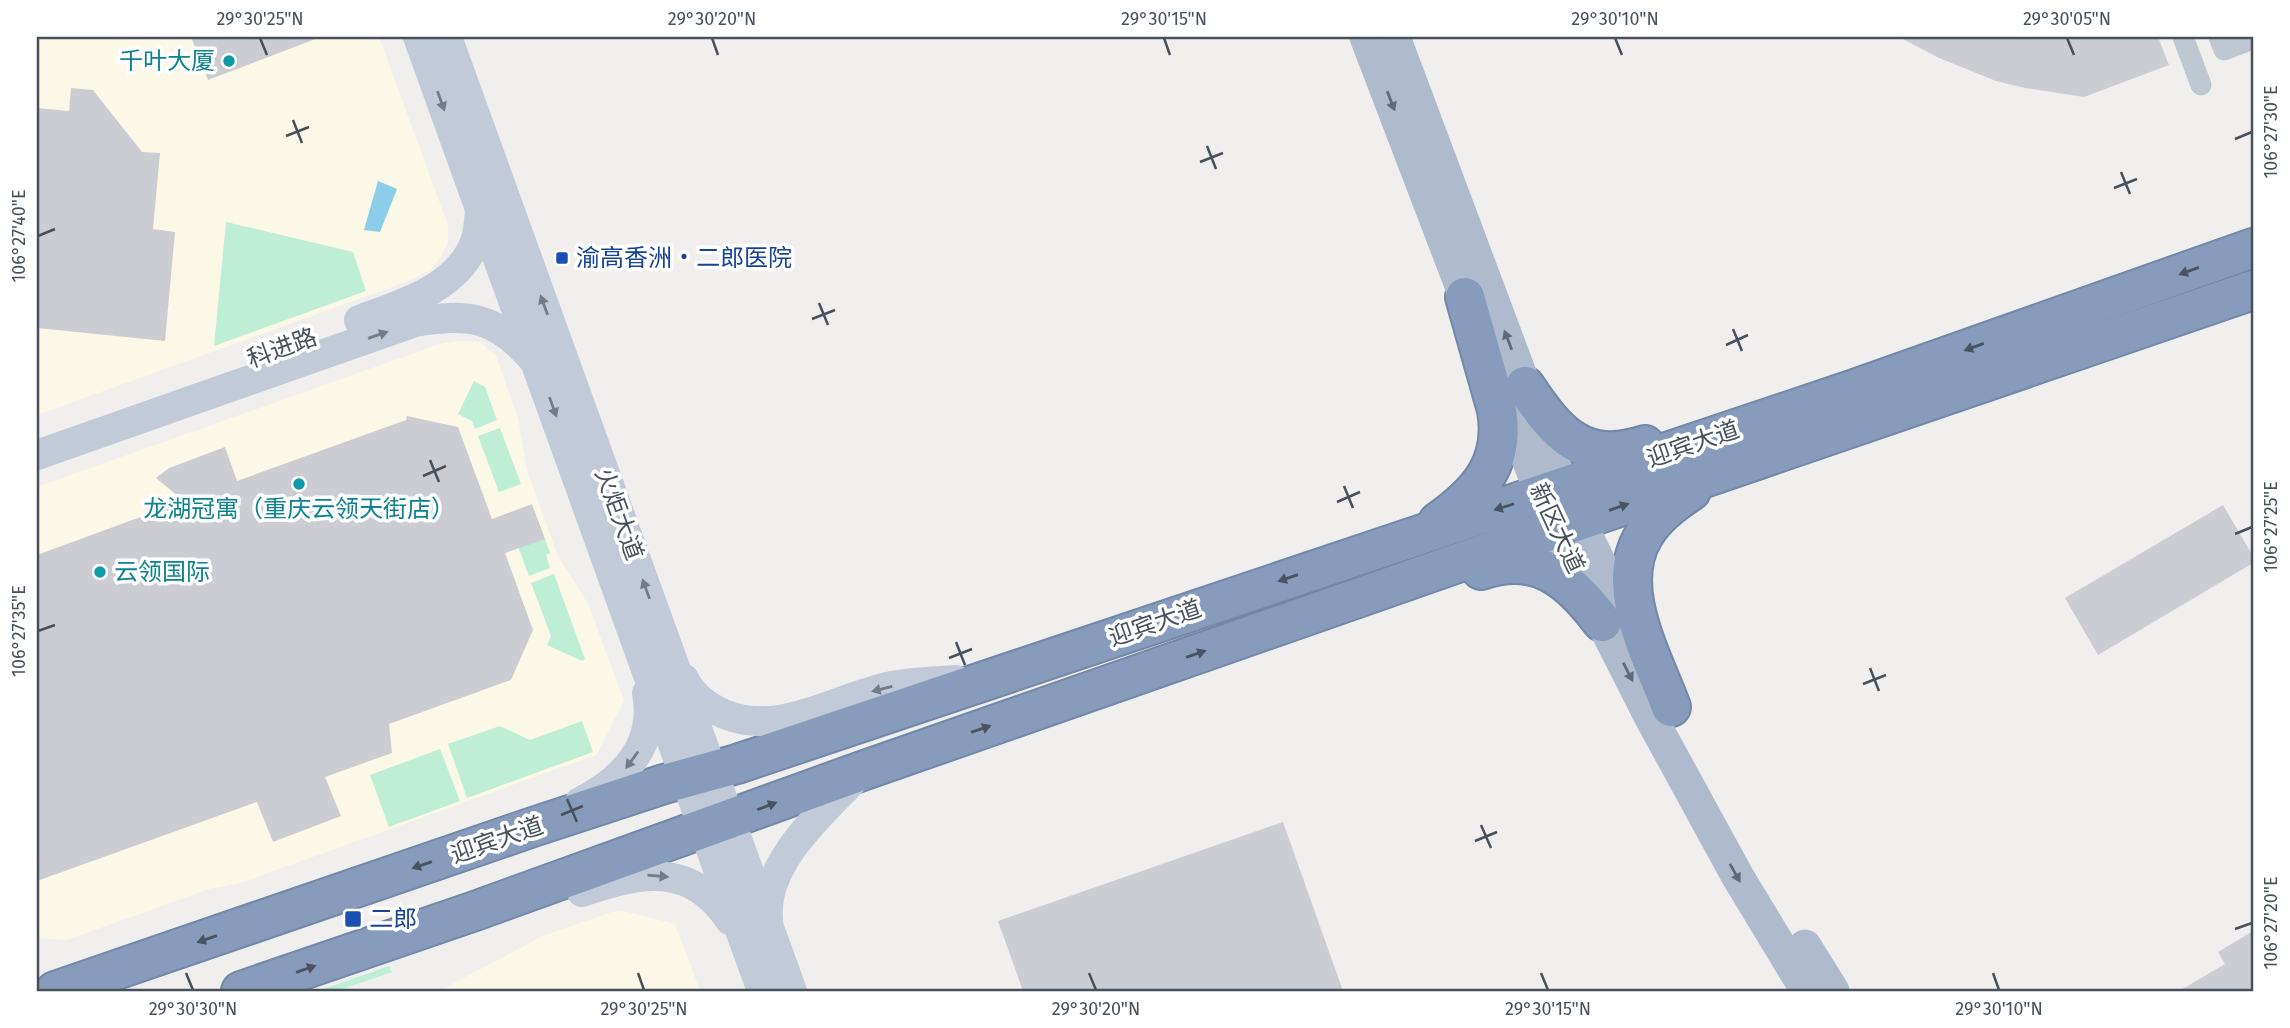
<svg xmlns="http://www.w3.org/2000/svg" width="2290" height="1028" viewBox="0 0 2290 1028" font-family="'Fira Sans','Noto Sans SC',sans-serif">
	<rect width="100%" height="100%" fill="#f1efee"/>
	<g fill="#fbf8e8">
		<polygon points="37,37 379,37 448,225 448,242 441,257 430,270 411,280 37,415"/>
		<polygon points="457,341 480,342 496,356 518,418 527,471 558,556 588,604 624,701 596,755 237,884 212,888 67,940 37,938 37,487 440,344"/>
		<polygon points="623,911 675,924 700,991 439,991 543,936 612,912"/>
	</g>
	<g fill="#beeed5">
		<polygon points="226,222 353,252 366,291 214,346"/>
		<polygon points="474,381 485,387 497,420 475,429 472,421 458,414"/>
		<polygon points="500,428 521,484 499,492 478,436"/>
		<polygon points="506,514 545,539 550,553 546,555 550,568 529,576"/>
		<polygon points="554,574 585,659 582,661 547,645 551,636 531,583"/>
		<polygon points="582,721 593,752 467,798 448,744 500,726 530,740"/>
		<polygon points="440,749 460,801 389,827 370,775"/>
		<polygon points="389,966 392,972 337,991 318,991"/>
	</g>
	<polygon fill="#8ccde9" points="378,181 397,189 380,232 364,230"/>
	<g fill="#cbcdd3">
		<polygon points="191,37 318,37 318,38 208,80"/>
		<polygon points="1899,37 2158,37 2169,65 2084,97 2025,88 1996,81 1939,58"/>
		<polygon points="71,88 93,90 142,152 160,153 153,229 175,232 165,341 37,328 37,108 69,111"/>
		<polygon points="407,416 458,427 492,519 532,504 545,539 505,553 533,630 511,680 389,724 392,753 325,777 341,816 273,842 257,802 37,881 37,555 184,501 156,478 169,468 225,447 237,481 406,420"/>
		<polygon points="2223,505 2253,556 2253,563 2098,655 2065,598"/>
		<polygon points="1283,822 1343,991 1023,991 998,921"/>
		<polygon points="2253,931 2253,991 2179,991 2225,964 2218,952"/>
	</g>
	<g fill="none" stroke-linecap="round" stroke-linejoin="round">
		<g stroke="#7387a8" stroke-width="42">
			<g id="highway">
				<path d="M1525,386C1557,434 1583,465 1645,445"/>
				<path d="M1438,522C1479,493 1506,463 1497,410L1465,297"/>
				<path d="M1481,570C1537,551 1570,579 1602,622"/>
				<path d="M1671,707C1652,656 1612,587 1644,535C1655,516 1673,503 1691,491"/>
				<polyline points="55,991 533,827 664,784 737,764 1852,390 2253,248"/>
				<polyline points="241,991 472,912 862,771 1555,529 2253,290"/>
			</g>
		</g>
		<g stroke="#bfc7d0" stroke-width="21">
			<polyline points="2183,37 2201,85"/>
			<polyline points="2219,37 2224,50 2253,39"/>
		</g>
		<g stroke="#c2cad7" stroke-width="30">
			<polyline points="418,37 762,991"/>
			<polyline points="447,37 792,991"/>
			<path d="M359,320C402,304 457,289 475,242C479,231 479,220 480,209"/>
			<path d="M37,455L415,322C467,313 495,316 532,358"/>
			<path d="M684,679C692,695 707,707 724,714C777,736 829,702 880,689C905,682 931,682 956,680"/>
			<path d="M580,802C623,780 657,745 647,693"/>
			<path d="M582,892C641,872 690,861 730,920"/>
			<path d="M768,919C763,861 824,812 860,773"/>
		</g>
		<g stroke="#afbbcd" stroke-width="33">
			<polyline points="1366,37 1475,322"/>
			<polyline points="1394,37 1563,488 1633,631"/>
			<polyline points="1502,392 1555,529 1651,718 1738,877 1807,991"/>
			<polyline points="1805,946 1833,991"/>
		</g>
		<use href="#highway" stroke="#879cbc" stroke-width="38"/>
	</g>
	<defs><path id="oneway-solid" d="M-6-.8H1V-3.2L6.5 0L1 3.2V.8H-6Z" transform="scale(1.75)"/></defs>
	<g fill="#727b86">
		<use href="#oneway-solid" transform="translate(441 101) rotate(70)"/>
		<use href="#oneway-solid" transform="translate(544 305) rotate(-110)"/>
		<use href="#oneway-solid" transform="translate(378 335) rotate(-19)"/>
		<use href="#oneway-solid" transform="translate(553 407) rotate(70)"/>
		<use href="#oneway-solid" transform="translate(646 589) rotate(-110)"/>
		<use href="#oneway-solid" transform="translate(882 689) rotate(166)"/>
		<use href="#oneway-solid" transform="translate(632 760) rotate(126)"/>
		<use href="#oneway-solid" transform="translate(658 876) rotate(5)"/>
	</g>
	<g fill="#616b78">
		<use href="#oneway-solid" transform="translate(1391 101) rotate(69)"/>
		<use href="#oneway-solid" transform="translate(1508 340) rotate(-111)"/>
		<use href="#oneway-solid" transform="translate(1628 672) rotate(63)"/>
		<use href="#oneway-solid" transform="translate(1735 873) rotate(61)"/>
	</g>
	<g fill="#4a5460">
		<use href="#oneway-solid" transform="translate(2189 271) rotate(160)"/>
		<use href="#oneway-solid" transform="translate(1974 347) rotate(160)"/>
		<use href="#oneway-solid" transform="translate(1504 507) rotate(163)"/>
		<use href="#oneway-solid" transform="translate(1619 507) rotate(-19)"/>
		<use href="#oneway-solid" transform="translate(1288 578) rotate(161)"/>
		<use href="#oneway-solid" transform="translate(1196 654) rotate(-19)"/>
		<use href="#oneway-solid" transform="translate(981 729) rotate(-19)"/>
		<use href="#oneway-solid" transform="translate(767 806) rotate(-21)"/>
		<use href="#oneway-solid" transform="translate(422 865) rotate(161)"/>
		<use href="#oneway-solid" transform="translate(207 939) rotate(161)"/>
		<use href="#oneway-solid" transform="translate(306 969) rotate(-19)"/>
	</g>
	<path fill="none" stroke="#47505b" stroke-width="2.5" d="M260,38L267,55M712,38L718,55M1164,38L1170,55M1615,38L1622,55M2067,38L2074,55M293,120L302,143M286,136L309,127M2235,139L2252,132M1207,146L1216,169M1200,162L1223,153M2121,172L2130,194M2114,188L2137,179M38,236L55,229M819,303L828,325M812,319L835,310M1733,329L1742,351M1726,345L1748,335M430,460L439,482M423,476L446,466M1344,486L1353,508M1337,502L1360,492M2235,534L2252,527M38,631L55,625M956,642L965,665M949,658L972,649M1870,668L1879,691M1863,684L1886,675M567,799L577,822M561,815L583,806M1481,825L1491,848M1475,841L1497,832M2235,929L2252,923M186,973L193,990M638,973L644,990M1089,973L1096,990M1541,973L1548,990M1993,973L1999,990"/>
	<g fill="#0f9aa8" stroke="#fff" stroke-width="2.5">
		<circle cx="229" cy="61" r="7"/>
		<circle cx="299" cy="484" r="7"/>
		<circle cx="100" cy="572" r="7"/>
	</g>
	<g fill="#1a4fb4" stroke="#fff" stroke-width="2.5">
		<rect x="555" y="251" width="14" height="14" rx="3.5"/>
		<rect x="344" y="910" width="18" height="18" rx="3.5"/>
	</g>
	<g text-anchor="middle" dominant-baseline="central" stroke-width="7" stroke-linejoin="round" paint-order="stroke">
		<g font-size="24" fill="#0d838f" stroke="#fff" text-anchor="end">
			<text x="215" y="61">千叶大厦</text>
			<text x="299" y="509" text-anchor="middle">龙湖冠寓（重庆云领天街店）</text>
			<text x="114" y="572" text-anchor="start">云领国际</text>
		</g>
		<g font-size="24" fill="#164399" stroke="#fff" text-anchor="start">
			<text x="576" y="258">渝高香洲‧二郎医院</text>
			<text x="369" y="919">二郎</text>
		</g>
		<g font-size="24" fill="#47505b" stroke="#fff">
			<text transform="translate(282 348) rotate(-20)">科进路</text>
			<text transform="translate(1693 444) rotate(-19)">迎宾大道</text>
			<text transform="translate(619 514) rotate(70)">火炬大道</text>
			<text transform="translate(1557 528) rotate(65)">新区大道</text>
			<text transform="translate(1155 623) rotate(-19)">迎宾大道</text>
			<text transform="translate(497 840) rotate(-19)">迎宾大道</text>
		</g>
	</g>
	<rect width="2290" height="1028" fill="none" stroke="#ffffff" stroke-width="77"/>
	<rect x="38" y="38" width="2214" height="952" fill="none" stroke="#47505b" stroke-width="2.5"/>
	<g font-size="18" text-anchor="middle" fill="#47505b">
		<text x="260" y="25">29°30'25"N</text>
		<text x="712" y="25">29°30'20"N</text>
		<text x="1164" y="25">29°30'15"N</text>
		<text x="1615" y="25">29°30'10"N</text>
		<text x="2067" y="25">29°30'05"N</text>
		<text transform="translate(2271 132) rotate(-90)" y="6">106°27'30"E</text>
		<text transform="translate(19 236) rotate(-90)" y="6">106°27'40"E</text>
		<text transform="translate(2271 527) rotate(-90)" y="6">106°27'25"E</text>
		<text transform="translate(19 631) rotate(-90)" y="6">106°27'35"E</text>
		<text transform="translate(2271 923) rotate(-90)" y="6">106°27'20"E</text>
		<text x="193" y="1015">29°30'30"N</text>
		<text x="644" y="1015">29°30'25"N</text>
		<text x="1096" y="1015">29°30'20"N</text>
		<text x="1548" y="1015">29°30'15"N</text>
		<text x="1999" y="1015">29°30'10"N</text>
	</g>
</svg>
